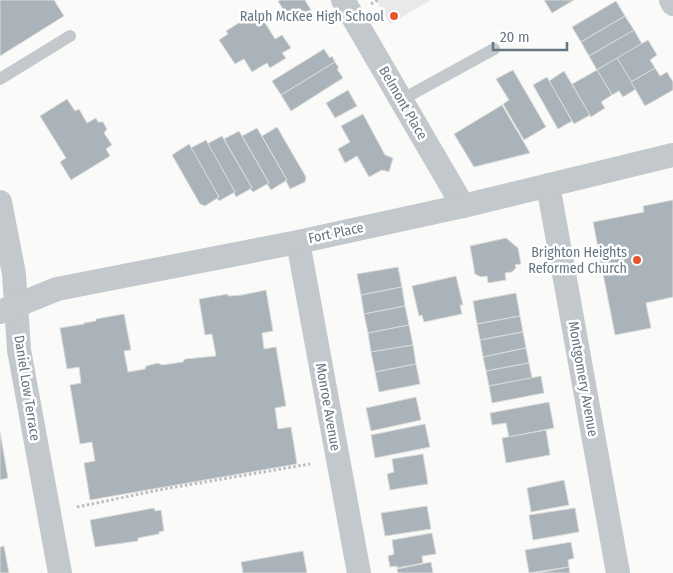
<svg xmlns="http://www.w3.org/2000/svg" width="673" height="573" viewBox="0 0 673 573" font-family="'Fira Sans Condensed',sans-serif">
	<rect width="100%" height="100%" fill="#fafaf8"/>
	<polygon fill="#e8e9e9" points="376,0 431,0 390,24"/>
	<g fill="#aab3b9" stroke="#dcdcda">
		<polygon points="0,0 54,0 64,16 0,56"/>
		<polygon points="281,0 305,0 311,10 291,22 278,1"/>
		<polygon points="544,0 574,0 552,13"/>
		<polygon points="616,1 625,16 581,42 572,27"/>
		<polygon points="259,13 275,39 282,35 291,48 282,53 286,58 270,68 267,63 252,72 244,59 235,64 219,40 228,34 226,31 245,19 246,21"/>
		<polygon points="625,16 634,30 589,56 581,42"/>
		<polygon points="634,30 642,44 597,70 589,56"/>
		<polygon points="648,40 657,55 650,60 655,68 631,82 617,58"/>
		<polygon points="324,49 330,58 332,56 335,62 281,95 272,81"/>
		<polygon points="617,58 636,89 623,97 619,91 612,95 597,70"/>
		<polygon points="335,62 339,68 337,69 343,78 291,111 281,95"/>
		<polygon points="655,68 660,76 667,72 673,82 673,90 645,106 631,82"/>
		<polygon points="513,70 546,127 524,140 503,104 509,100 496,79"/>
		<polygon points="597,70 612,95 601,102 605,108 591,117 572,84"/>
		<polygon points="564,71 590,115 574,124 549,81"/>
		<polygon points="547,77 572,121 558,129 533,85"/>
		<polygon points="348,90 357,106 335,118 326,103"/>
		<polygon points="67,99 75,111 79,109 87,123 96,118 98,122 103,122 107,129 104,133 112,145 106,149 110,156 71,180 60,162 66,158 40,116"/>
		<polygon points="502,105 530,153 474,167 454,134"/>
		<polygon points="363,114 385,155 393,158 389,172 382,170 369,177 357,156 345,163 338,149 350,142 341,126"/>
		<polygon points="277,127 306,177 305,182 290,189 286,181 287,180 262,136"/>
		<polygon points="257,128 287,180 271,190 267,184 269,183 242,136"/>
		<polygon points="239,131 269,183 253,192 250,189 252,188 224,139"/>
		<polygon points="222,136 252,188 236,197 234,193 235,192 207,144"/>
		<polygon points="206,140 235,192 219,201 217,198 219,197 191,148"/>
		<polygon points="189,144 219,197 205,206 200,204 172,155"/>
		<polygon points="673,200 673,297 646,303 651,328 615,335 593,222 644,212 643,206"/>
		<polygon points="506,238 518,248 521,264 515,265 516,268 512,272 505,273 506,280 488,283 487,276 481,277 475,274 470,246"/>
		<polygon points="398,267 402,287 361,295 357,274"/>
		<polygon points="456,276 463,305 460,305 462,314 424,322 422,315 419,316 412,286"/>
		<polygon points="402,287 405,306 364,314 361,295"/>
		<polygon points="266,290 273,331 262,333 264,349 276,347 286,406 275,408 278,429 291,427 297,464 90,500 84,463 95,461 92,442 80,444 70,385 81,383 79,367 67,369 60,328 84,324 84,323 96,321 96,319 124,314 131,350 124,351 128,372 145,369 146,366 158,363 162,365 183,362 185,359 216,356 212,334 205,335 199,299 228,294 228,296 242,295"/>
		<polygon points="516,293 520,316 477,324 473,301"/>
		<polygon points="405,306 409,325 368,333 364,314"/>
		<polygon points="520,316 523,332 480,340 477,324"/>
		<polygon points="409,325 413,345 371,352 368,333"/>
		<polygon points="523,332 526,348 483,357 480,340"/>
		<polygon points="413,345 416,364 375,372 371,352"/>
		<polygon points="526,348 529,363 486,371 483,357"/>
		<polygon points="529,363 532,378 489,386 486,371"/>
		<polygon points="416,364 420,384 379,392 375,372"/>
		<polygon points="541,376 544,393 492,403 489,386"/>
		<polygon points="416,397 421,420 371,431 366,408"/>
		<polygon points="549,402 554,428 509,437 506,423 492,425 490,413"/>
		<polygon points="425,424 430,447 375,458 371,435"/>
		<polygon points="546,430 550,455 506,463 502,438"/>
		<polygon points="0,432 8,478 0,480"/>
		<polygon points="423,454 428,484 390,490 387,474 394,472 392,459"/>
		<polygon points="564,480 569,505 531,512 527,488"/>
		<polygon points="427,506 431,529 385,536 381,513"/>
		<polygon points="154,508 155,511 161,510 164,531 159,532 159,534 138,538 138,541 95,547 90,520"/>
		<polygon points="575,508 579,532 533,540 529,515"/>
		<polygon points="432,533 436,554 422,556 423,563 397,568 397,566 390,567 388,556 394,554 392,540"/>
		<polygon points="571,542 574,558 568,560 569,567 529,573 525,550"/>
		<polygon points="4,546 9,573 0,573 0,547"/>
		<polygon points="303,551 307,573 243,573 241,562"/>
		<polygon points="431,562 433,573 398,573 397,569"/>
		<polygon points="569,567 570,573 537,573"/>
	</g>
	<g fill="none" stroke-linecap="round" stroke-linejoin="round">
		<g stroke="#bbbfc2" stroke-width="3" stroke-dasharray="2.5 2.5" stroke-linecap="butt">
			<polyline points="371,4 378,0"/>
			<polyline points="77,507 164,489 310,464"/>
		</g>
		<g stroke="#c3c8cc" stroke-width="12">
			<polyline points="0,79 70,36"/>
			<polyline points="401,100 494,49"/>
		</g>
		<g stroke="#c3c8cc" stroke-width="24">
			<polyline points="343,0 463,206"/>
			<polyline points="671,0 673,4"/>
			<polyline points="548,185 618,573"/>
			<polyline points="0,202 14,274 19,350 60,573"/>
			<polyline points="298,242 359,573"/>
			<polyline points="0,312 57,289 298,242 463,206 673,155"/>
		</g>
	</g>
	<g fill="#e4572e" stroke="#fff" stroke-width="2">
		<circle cx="394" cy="16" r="5"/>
		<circle cx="637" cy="260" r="5"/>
	</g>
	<g text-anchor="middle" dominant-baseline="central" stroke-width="5" stroke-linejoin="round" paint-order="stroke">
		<g font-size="14" fill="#657683" stroke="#fff" text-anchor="end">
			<text x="384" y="16">Ralph McKee High School</text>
			<text x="627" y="252">Brighton Heights<tspan x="627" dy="16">Reformed Church</tspan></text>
		</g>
		<g font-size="14" fill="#657683" stroke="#fff">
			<text transform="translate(403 103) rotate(60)">Belmont Place</text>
			<text transform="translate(336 233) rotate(-12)">Fort Place</text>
			<text transform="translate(583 379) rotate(80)">Montgomery Avenue</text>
			<text transform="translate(27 388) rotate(81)">Daniel Low Terrace</text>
			<text transform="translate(328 407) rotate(80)">Monroe Avenue</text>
		</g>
	</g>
	<path d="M493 42v8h74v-8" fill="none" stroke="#657683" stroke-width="2.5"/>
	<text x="500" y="42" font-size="15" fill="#657683" stroke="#ffffff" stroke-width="4" paint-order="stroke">20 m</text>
</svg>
